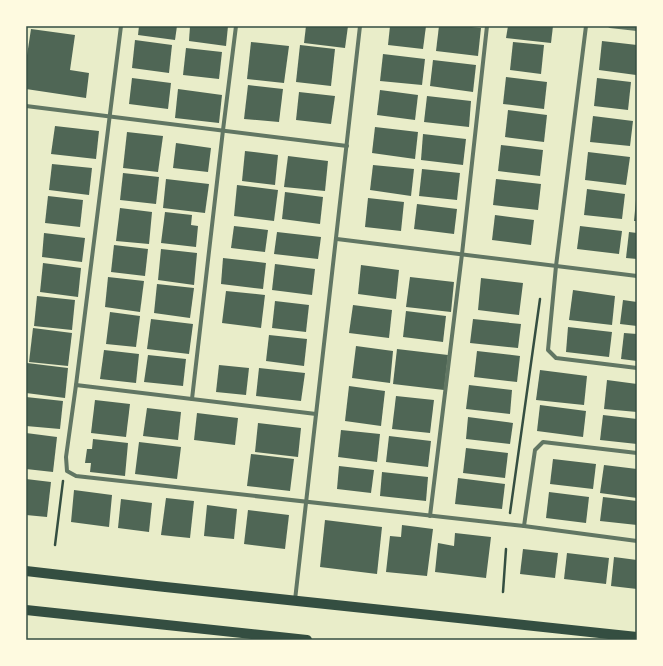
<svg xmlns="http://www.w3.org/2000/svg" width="663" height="666" viewBox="0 0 663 666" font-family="Georgia,serif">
	<rect width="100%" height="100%" fill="#e9edc9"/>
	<g fill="#4f6655">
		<polygon points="139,26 177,26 175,40 138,35"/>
		<polygon points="190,26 228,26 226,46 189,41"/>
		<polygon points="306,26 348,26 345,48 304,43"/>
		<polygon points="390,26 426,26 423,49 388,45"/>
		<polygon points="439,26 462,26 481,28 478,56 436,51"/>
		<polygon points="508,26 553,26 551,43 506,38"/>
		<polygon points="31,29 75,35 70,70 89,73 86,98 26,89 26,62"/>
		<polygon points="135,40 172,45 169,73 132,68"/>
		<polygon points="602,41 637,45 636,75 599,70"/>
		<polygon points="251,42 289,46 284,83 247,79"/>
		<polygon points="513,42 544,45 541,74 510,70"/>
		<polygon points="300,45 335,49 331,86 296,82"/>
		<polygon points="186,48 222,52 219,79 183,75"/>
		<polygon points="383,54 425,59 422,85 380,81"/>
		<polygon points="433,60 476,65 473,92 430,86"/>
		<polygon points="506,77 547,82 544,109 503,104"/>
		<polygon points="132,78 171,83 168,109 129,104"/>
		<polygon points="597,78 631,82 628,110 594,106"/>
		<polygon points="248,85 283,89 279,122 244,119"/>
		<polygon points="178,89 222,95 219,123 175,118"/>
		<polygon points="380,90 418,95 415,120 377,115"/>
		<polygon points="299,92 335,96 331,124 296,120"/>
		<polygon points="427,96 471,101 469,127 424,122"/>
		<polygon points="508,110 547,115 544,142 505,137"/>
		<polygon points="593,116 633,121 630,146 590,142"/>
		<polygon points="55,126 99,131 96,159 51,154"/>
		<polygon points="375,127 418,132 415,159 372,153"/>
		<polygon points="127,132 163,136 158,172 123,168"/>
		<polygon points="423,134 466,139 463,165 421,160"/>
		<polygon points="176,143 211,148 208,172 173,168"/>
		<polygon points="501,145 543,150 540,176 498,171"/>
		<polygon points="245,151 278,155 275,185 242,181"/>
		<polygon points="588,152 630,157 626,185 585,180"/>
		<polygon points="288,156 328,161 325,191 284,187"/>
		<polygon points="52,164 92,168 89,195 49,190"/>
		<polygon points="373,165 414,169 411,196 370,190"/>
		<polygon points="422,169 460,173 457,200 419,196"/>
		<polygon points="123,173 159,177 156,204 120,200"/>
		<polygon points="166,179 209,184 205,213 163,208"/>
		<polygon points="496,179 541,184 538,210 493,205"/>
		<polygon points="237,185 278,190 274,221 234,216"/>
		<polygon points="587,189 625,194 622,219 584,215"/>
		<polygon points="285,192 323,197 320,224 282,219"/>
		<polygon points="48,196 83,200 80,227 45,223"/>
		<polygon points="368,198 404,202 401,231 365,227"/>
		<polygon points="636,200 637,200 637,221 634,221"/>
		<polygon points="417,204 457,209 454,234 414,229"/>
		<polygon points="120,208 152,212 149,244 116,241"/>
		<polygon points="165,212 192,215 191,225 198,226 196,247 161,243"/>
		<polygon points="495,215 534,220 531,245 492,240"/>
		<polygon points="234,226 268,230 265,252 231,248"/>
		<polygon points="580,226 622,231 619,254 577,249"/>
		<polygon points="277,232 321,237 318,259 274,254"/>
		<polygon points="629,232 637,233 637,259 626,258"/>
		<polygon points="44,233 85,238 82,262 42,257"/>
		<polygon points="114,245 148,249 145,276 111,272"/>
		<polygon points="161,249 197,253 194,285 158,280"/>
		<polygon points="223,258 266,263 263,289 221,284"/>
		<polygon points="43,263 81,268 78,297 40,292"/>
		<polygon points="275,264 315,269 312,295 272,290"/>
		<polygon points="361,265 399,270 396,299 358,294"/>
		<polygon points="108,277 144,281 140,312 105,307"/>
		<polygon points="410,277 454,282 451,312 406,307"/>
		<polygon points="481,278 523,283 519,315 478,310"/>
		<polygon points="157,284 194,288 190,318 154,313"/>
		<polygon points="573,290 615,296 612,325 569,320"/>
		<polygon points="226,291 265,295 261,328 222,323"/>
		<polygon points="37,296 75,300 72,330 34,326"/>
		<polygon points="623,300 637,302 637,326 620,324"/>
		<polygon points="275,301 309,305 306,332 272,328"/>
		<polygon points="353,305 392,310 389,338 349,333"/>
		<polygon points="406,311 446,316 443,342 403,337"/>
		<polygon points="110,312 140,316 136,347 106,344"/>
		<polygon points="151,319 193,324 189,354 147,349"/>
		<polygon points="473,319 521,324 518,348 470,343"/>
		<polygon points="568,327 612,332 609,357 566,352"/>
		<polygon points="33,328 72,333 68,366 29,362"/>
		<polygon points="624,333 637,334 637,361 621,359"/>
		<polygon points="269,335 307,339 304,366 266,361"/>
		<polygon points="356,346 393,351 390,383 352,378"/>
		<polygon points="397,349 448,355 444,390 393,384"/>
		<polygon points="104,350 139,354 136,383 100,379"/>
		<polygon points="477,351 520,356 517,382 474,377"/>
		<polygon points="148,355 186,359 183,386 144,382"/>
		<polygon points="27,363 68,368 65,398 26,393"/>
		<polygon points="219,365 249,368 246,395 216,392"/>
		<polygon points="259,368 305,373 301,401 256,396"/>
		<polygon points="540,370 587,376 584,405 536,400"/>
		<polygon points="607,380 637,384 637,412 604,409"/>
		<polygon points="469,385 512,390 510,414 466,409"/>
		<polygon points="349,386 385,391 381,426 345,421"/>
		<polygon points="396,396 434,400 430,433 392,429"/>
		<polygon points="26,397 63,401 60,429 26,426"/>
		<polygon points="95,400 130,404 126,437 91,433"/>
		<polygon points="540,405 586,411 583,437 537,431"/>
		<polygon points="147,408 181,412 178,440 143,436"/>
		<polygon points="197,413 238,418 235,445 194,440"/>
		<polygon points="603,415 637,419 637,444 600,440"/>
		<polygon points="468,417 513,423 510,444 466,439"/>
		<polygon points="258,423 301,428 298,457 255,452"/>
		<polygon points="341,430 380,434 377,462 338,457"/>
		<polygon points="26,433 57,437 53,472 26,469"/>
		<polygon points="389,436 431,441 428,467 386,462"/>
		<polygon points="93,439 128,443 125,476 90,472 91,463 85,463 87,449 92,449"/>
		<polygon points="139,442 181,447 177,479 135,474"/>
		<polygon points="466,448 508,453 505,478 463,473"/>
		<polygon points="251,454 294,459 290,491 247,486"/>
		<polygon points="553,459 596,464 593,489 550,484"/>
		<polygon points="604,465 637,469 637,498 600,493"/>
		<polygon points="339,466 374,470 371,493 337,489"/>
		<polygon points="382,472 428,477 426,501 380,496"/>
		<polygon points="458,478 505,484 502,509 455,504"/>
		<polygon points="26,479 51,482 47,517 26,515"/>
		<polygon points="74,490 112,495 109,527 71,522"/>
		<polygon points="549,492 589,497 586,523 546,518"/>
		<polygon points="603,497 637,501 637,525 600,521"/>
		<polygon points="166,498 194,501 190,538 161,535"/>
		<polygon points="121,499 152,503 149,532 118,528"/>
		<polygon points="207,505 237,509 234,539 204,536"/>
		<polygon points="248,510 289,515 285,549 244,544"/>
		<polygon points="325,520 382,527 377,574 320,567"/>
		<polygon points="402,525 433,529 427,576 386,572 390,536 401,537"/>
		<polygon points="455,533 491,537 486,578 435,572 438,543 454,546"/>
		<polygon points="523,549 558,553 555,578 520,574"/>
		<polygon points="567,553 609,558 606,584 564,579"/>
		<polygon points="614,557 637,560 637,589 611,586"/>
	</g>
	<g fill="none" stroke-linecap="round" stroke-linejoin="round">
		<g stroke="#344e41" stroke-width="2.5">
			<polyline points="510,513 540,299"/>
			<polyline points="55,545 63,481"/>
			<polyline points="503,592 506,549"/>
		</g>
		<g stroke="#617663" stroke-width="4">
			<polyline points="121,26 76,385 66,457 67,471 76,476 524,526 637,541"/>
			<polyline points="586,26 556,266 548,350 556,358 637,368"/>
			<polyline points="610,26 637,29"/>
			<polyline points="26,106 347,146"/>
			<polyline points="337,239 637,276"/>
			<polyline points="76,385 316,414"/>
			<polyline points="192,399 223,130 236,26"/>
			<polyline points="430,516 462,254 487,26"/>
			<polyline points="524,526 535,450 543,442 637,453"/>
			<polyline points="295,600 360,26"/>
		</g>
		<g stroke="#344e41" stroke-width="10">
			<polyline points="26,571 156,586 637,637"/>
			<polyline points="26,610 307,640"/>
		</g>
	</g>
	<rect width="663" height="666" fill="none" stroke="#fefae0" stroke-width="54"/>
	<rect x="27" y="27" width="609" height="612" fill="none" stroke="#344e41" stroke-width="1.5"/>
</svg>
